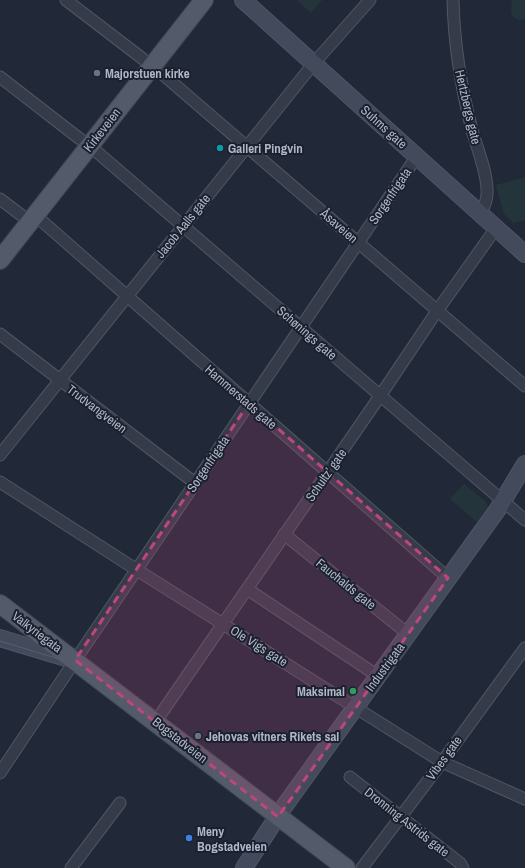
<svg xmlns="http://www.w3.org/2000/svg" width="525" height="868" viewBox="0 0 525 868" font-family="'Archivo Narrow',sans-serif">
	<rect width="100%" height="100%" fill="#212939"/>
	<g fill="#23353a">
		<polygon points="297,0 322,0 311,13"/>
		<polygon points="512,0 525,0 525,19 520,20 514,18 511,12"/>
		<polygon points="525,177 525,220 513,223 504,214 496,185"/>
		<polygon points="464,484 486,502 488,507 477,522 450,499"/>
	</g>
	<g fill="none" stroke-linecap="round" stroke-linejoin="round">
		<g stroke="#505664" stroke-width="13">
			<g id="street">
				<polyline points="66,0 143,59"/>
				<path d="M453,0C454,45 461,87 472,130C477,148 487,172 487,190C488,198 485,205 481,213"/>
				<polyline points="153,66 525,386"/>
				<polyline points="0,77 80,139"/>
				<polyline points="90,146 525,520"/>
				<polyline points="0,199 21,215"/>
				<polyline points="35,215 448,578"/>
				<polyline points="0,334 195,483"/>
				<polyline points="0,455 314,63 370,0"/>
				<polyline points="0,482 137,570 442,762 525,799"/>
				<polyline points="284,534 408,634"/>
				<polyline points="247,589 378,676"/>
				<polyline points="156,721 380,396 437,311 496,228"/>
				<polyline points="0,773 76,659 417,156"/>
				<polyline points="350,777 460,863 463,868"/>
				<polyline points="71,868 120,803"/>
				<polyline points="362,868 442,762 525,648"/>
			</g>
		</g>
		<g stroke="#505664" stroke-width="18">
			<g id="secondary">
				<polyline points="243,0 525,254"/>
				<polyline points="0,638 69,659"/>
				<polyline points="244,868 283,808 498,509 525,464"/>
			</g>
		</g>
		<g stroke="#3e4453" stroke-width="20">
			<g id="primary">
				<polyline points="0,260 204,0"/>
				<polyline points="0,604 346,868"/>
			</g>
		</g>
		<use href="#street" stroke="#353b49" stroke-width="11"/>
		<use href="#secondary" stroke="#434a5c" stroke-width="16"/>
		<use href="#primary" stroke="#535a69" stroke-width="18"/>
		<g stroke="#575f70" stroke-width="1">
			<polyline points="0,601 72,654 349,868"/>
			<polyline points="0,641 69,662 88,673"/>
		</g>
	</g>
	<path fill="#bd477b" fill-opacity="0.2" stroke="#bd477b" stroke-width="3" stroke-dasharray="8 5" stroke-linejoin="round" d="M249,403L448,578L278,817L75,660Z"/>
	<g fill="#6b7280" stroke="#1a202e" stroke-width="1.5">
		<circle cx="97" cy="73" r="4"/>
		<circle cx="198" cy="736" r="4"/>
	</g>
	<circle fill="#0f9aa8" stroke="#1a202e" stroke-width="1.5" cx="220" cy="148" r="4"/>
	<circle fill="#2e9e5b" stroke="#1a202e" stroke-width="1.5" cx="353" cy="691" r="4"/>
	<circle fill="#3f7fe0" stroke="#1a202e" stroke-width="1.5" cx="189" cy="838" r="4"/>
	<g text-anchor="middle" dominant-baseline="central" stroke-width="4" stroke-linejoin="round" paint-order="stroke">
		<g font-size="13" font-weight="bold" fill="#b0b6c6" stroke="#1a202e" text-anchor="start">
			<text x="105" y="73">Majorstuen kirke</text>
			<text x="228" y="148">Galleri Pingvin</text>
			<text x="345" y="691" text-anchor="end">Maksimal</text>
			<text x="206" y="736">Jehovas vitners Rikets sal</text>
			<text x="197" y="831">Meny<tspan x="197" dy="15">Bogstadveien</tspan></text>
		</g>
		<g font-size="13" fill="#b0b6c6" stroke="#1a202e">
			<text transform="translate(468 107) rotate(77)">Hertzbergs gate</text>
			<text transform="translate(384 127) rotate(42)">Suhms gate</text>
			<text transform="translate(102 130) rotate(-52)">Kirkeveien</text>
			<text transform="translate(390 196) rotate(-56)">Sorgenfrigata</text>
			<text transform="translate(183 226) rotate(-51)">Jacob Aalls gate</text>
			<text transform="translate(339 226) rotate(41)">Åsaveien</text>
			<text transform="translate(307 333) rotate(41)">Schønings gate</text>
			<text transform="translate(241 397) rotate(41)">Hammerstads gate</text>
			<text transform="translate(97 409) rotate(37)">Trudvangveien</text>
			<text transform="translate(208 464) rotate(-56)">Sorgenfrigata</text>
			<text transform="translate(326 475) rotate(-55)">Schultz’ gate</text>
			<text transform="translate(346 584) rotate(39)">Fauchalds gate</text>
			<text transform="translate(37 632) rotate(37)">Valkyriegata</text>
			<text transform="translate(259 646) rotate(32)">Ole Vigs gate</text>
			<text transform="translate(385 667) rotate(-54)">Industrigata</text>
			<text transform="translate(180 740) rotate(38)">Bogstadveien</text>
			<text transform="translate(444 758) rotate(-54)">Vibes gate</text>
			<text transform="translate(407 822) rotate(38)">Dronning Astrids gate</text>
		</g>
	</g>
</svg>
